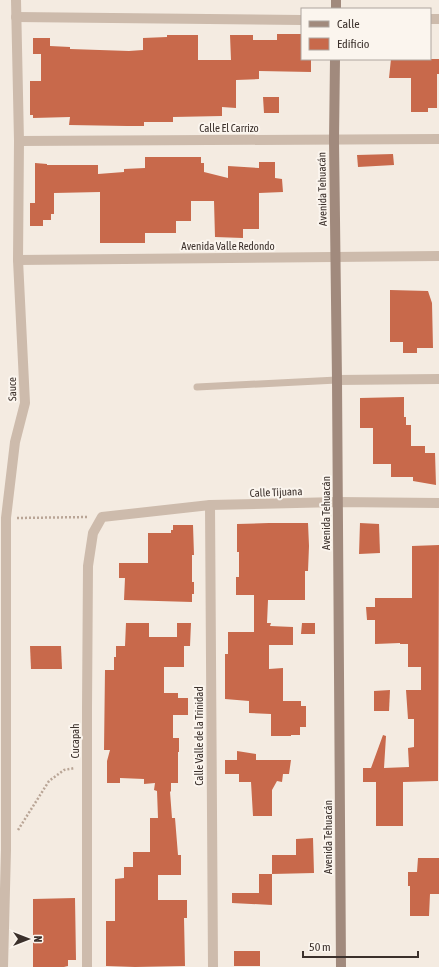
<svg xmlns="http://www.w3.org/2000/svg" width="439" height="967" viewBox="0 0 439 967" font-family="'Asap Condensed',sans-serif">
	<rect width="100%" height="100%" fill="#f4ebe1"/>
	<g fill="#c8694b">
		<polygon points="277,34 302,34 302,59 311,59 311,72 259,71 259,79 236,80 236,108 222,107 222,116 173,117 173,122 144,122 144,126 127,126 69,125 70,117 33,118 33,115 30,115 30,81 41,81 41,54 33,54 33,38 50,38 50,46 70,47 70,49 129,51 143,50 143,38 167,37 167,35 198,35 198,60 231,60 230,35 253,35 253,40 277,40"/>
		<polygon points="391,59 439,59 439,74 437,74 437,108 428,108 428,112 411,112 411,78 389,78"/>
		<polygon points="263,97 279,97 279,113 264,113"/>
		<polygon points="393,154 394,165 358,167 357,155"/>
		<polygon points="145,157 201,157 201,163 204,163 204,172 228,178 228,166 259,168 259,162 275,162 275,178 282,179 283,192 259,193 259,229 243,229 243,238 215,237 214,201 191,201 191,221 176,221 176,233 145,233 145,243 100,243 100,192 54,193 54,214 51,214 51,220 43,220 43,226 30,226 30,203 35,203 35,163 47,164 47,165 98,165 98,174 124,172 124,169 145,168"/>
		<polygon points="390,290 428,291 432,303 433,348 417,348 417,353 403,353 403,342 390,342"/>
		<polygon points="404,397 404,417 406,417 406,425 411,425 411,446 425,446 425,453 435,453 436,485 413,481 413,477 391,477 391,464 373,464 373,428 360,428 360,398"/>
		<polygon points="269,523 308,523 309,546 308,571 305,571 305,600 268,600 267,623 271,623 270,626 293,627 293,645 269,645 269,669 283,668 283,701 301,701 301,706 306,706 306,727 300,727 300,735 291,735 291,736 271,736 271,714 249,713 249,701 225,699 225,654 228,654 228,632 254,632 254,595 236,595 236,577 239,577 239,552 237,552 237,524"/>
		<polygon points="360,523 379,524 380,553 359,554"/>
		<polygon points="173,525 193,525 194,555 192,555 192,582 194,582 194,594 192,594 192,602 124,600 125,578 119,578 119,563 148,563 148,533 171,533 171,530 173,530"/>
		<polygon points="439,545 438,781 403,782 403,826 376,826 376,782 363,782 363,768 371,768 383,735 386,736 384,768 409,767 408,748 414,747 414,719 408,719 406,690 421,690 421,667 408,667 408,644 400,644 400,643 375,644 375,620 367,620 366,607 375,607 375,598 412,598 412,546"/>
		<polygon points="126,623 149,623 149,637 177,637 177,623 191,623 190,646 184,646 184,667 164,667 164,693 178,693 178,698 188,698 188,715 173,715 173,738 179,738 179,752 178,752 178,783 171,783 171,791 170,792 172,818 175,818 178,855 181,855 181,875 158,875 158,900 187,900 187,918 184,918 185,966 135,967 106,966 106,921 115,921 115,879 124,878 124,867 133,867 133,852 150,852 150,818 158,818 157,791 154,790 155,783 144,784 144,779 120,778 120,783 107,783 107,761 110,750 104,750 105,670 114,670 114,657 116,657 116,646 125,646"/>
		<polygon points="302,623 315,623 315,634 301,634"/>
		<polygon points="30,646 61,646 62,669 31,669"/>
		<polygon points="390,690 389,711 374,711 374,691"/>
		<polygon points="237,751 256,754 256,760 291,760 289,774 283,774 282,782 277,781 272,790 272,816 253,816 251,782 239,782 239,774 225,774 225,760 237,760"/>
		<polygon points="313,838 314,873 272,874 272,855 296,855 296,839"/>
		<polygon points="418,858 439,858 439,894 430,894 429,916 410,916 410,886 408,886 408,872 417,872"/>
		<polygon points="259,874 272,874 272,905 232,903 232,893 259,893"/>
		<polygon points="75,898 76,960 68,960 68,966 64,967 33,967 33,899"/>
		<rect x="234" y="951" width="26" height="15"/>
	</g>
	<g fill="none" stroke-linecap="round" stroke-linejoin="round">
		<g stroke="#b9a596" stroke-width="2.5" stroke-dasharray="2 2" stroke-linecap="butt">
			<polyline points="17,518 88,517"/>
			<polyline points="18,830 49,781 64,770 75,768"/>
		</g>
		<polyline stroke="#cdbbac" stroke-width="7" points="197,387 337,380"/>
		<g stroke="#cdbbac" stroke-width="10">
			<polyline points="16,17 302,20"/>
			<polyline points="430,19 439,19"/>
			<polyline points="19,141 439,139"/>
			<polyline points="18,260 439,256"/>
			<polyline points="337,380 439,379"/>
			<polyline points="210,505 213,967"/>
			<polyline points="3,967 6,850 6,518 15,442 25,403 18,260 19,141 16,0"/>
			<polyline points="87,967 87,708 88,566 93,533 102,517 210,505 338,502 439,503"/>
		</g>
		<g stroke="#a18a7d" stroke-width="10">
			<polyline points="336,0 336,9"/>
			<polyline points="335,59 334,140 337,380 341,967"/>
		</g>
	</g>
	<g text-anchor="middle" dominant-baseline="central" stroke-width="4" stroke-linejoin="round" paint-order="stroke">
		<g font-size="11" fill="#3b302b" stroke="#fbf5ee">
			<text x="229" y="128">Calle El Carrizo</text>
			<text transform="translate(322 189) rotate(-91)">Avenida Tehuacán</text>
			<text x="228" y="246">Avenida Valle Redondo</text>
			<text transform="translate(12 389) rotate(-91)">Sauce</text>
			<text transform="translate(276 492) rotate(-2)">Calle Tijuana</text>
			<text transform="translate(326 513) rotate(-90)">Avenida Tehuacán</text>
			<text transform="translate(199 736) rotate(-90)">Calle Valle de la Trinidad</text>
			<text transform="translate(75 741) rotate(-90)">Cucapah</text>
			<text transform="translate(328 837) rotate(-90)">Avenida Tehuacán</text>
		</g>
	</g>
	<rect x="301" y="8" width="130" height="52" fill="#fbf5ee" stroke="#aea6a0"/>
	<rect x="309" y="21" width="20" height="6" fill="#a18a7d" stroke="#aea6a0"/>
	<text x="337" y="28" font-size="12" fill="#3b302b">Calle</text>
	<rect x="309" y="38" width="20" height="12" fill="#c8694b" stroke="#aea6a0"/>
	<text x="337" y="48" font-size="12" fill="#3b302b">Edificio</text>
	<g transform="translate(28 939) rotate(90)" stroke="#fbf5ee" stroke-width="3" paint-order="stroke">
	<path d="M0-3L7 15L0 10L-7 15Z" fill="#3b302b"/>
	<text y="-6" font-size="11" font-weight="bold" text-anchor="middle" fill="#3b302b">N</text>
	</g>
	<path d="M303 951v6h115v-6" fill="none" stroke="#3b302b" stroke-width="2"/>
	<text x="309" y="951" font-size="12" fill="#3b302b" stroke="#fbf5ee" stroke-width="3" paint-order="stroke">50 m</text>
</svg>
